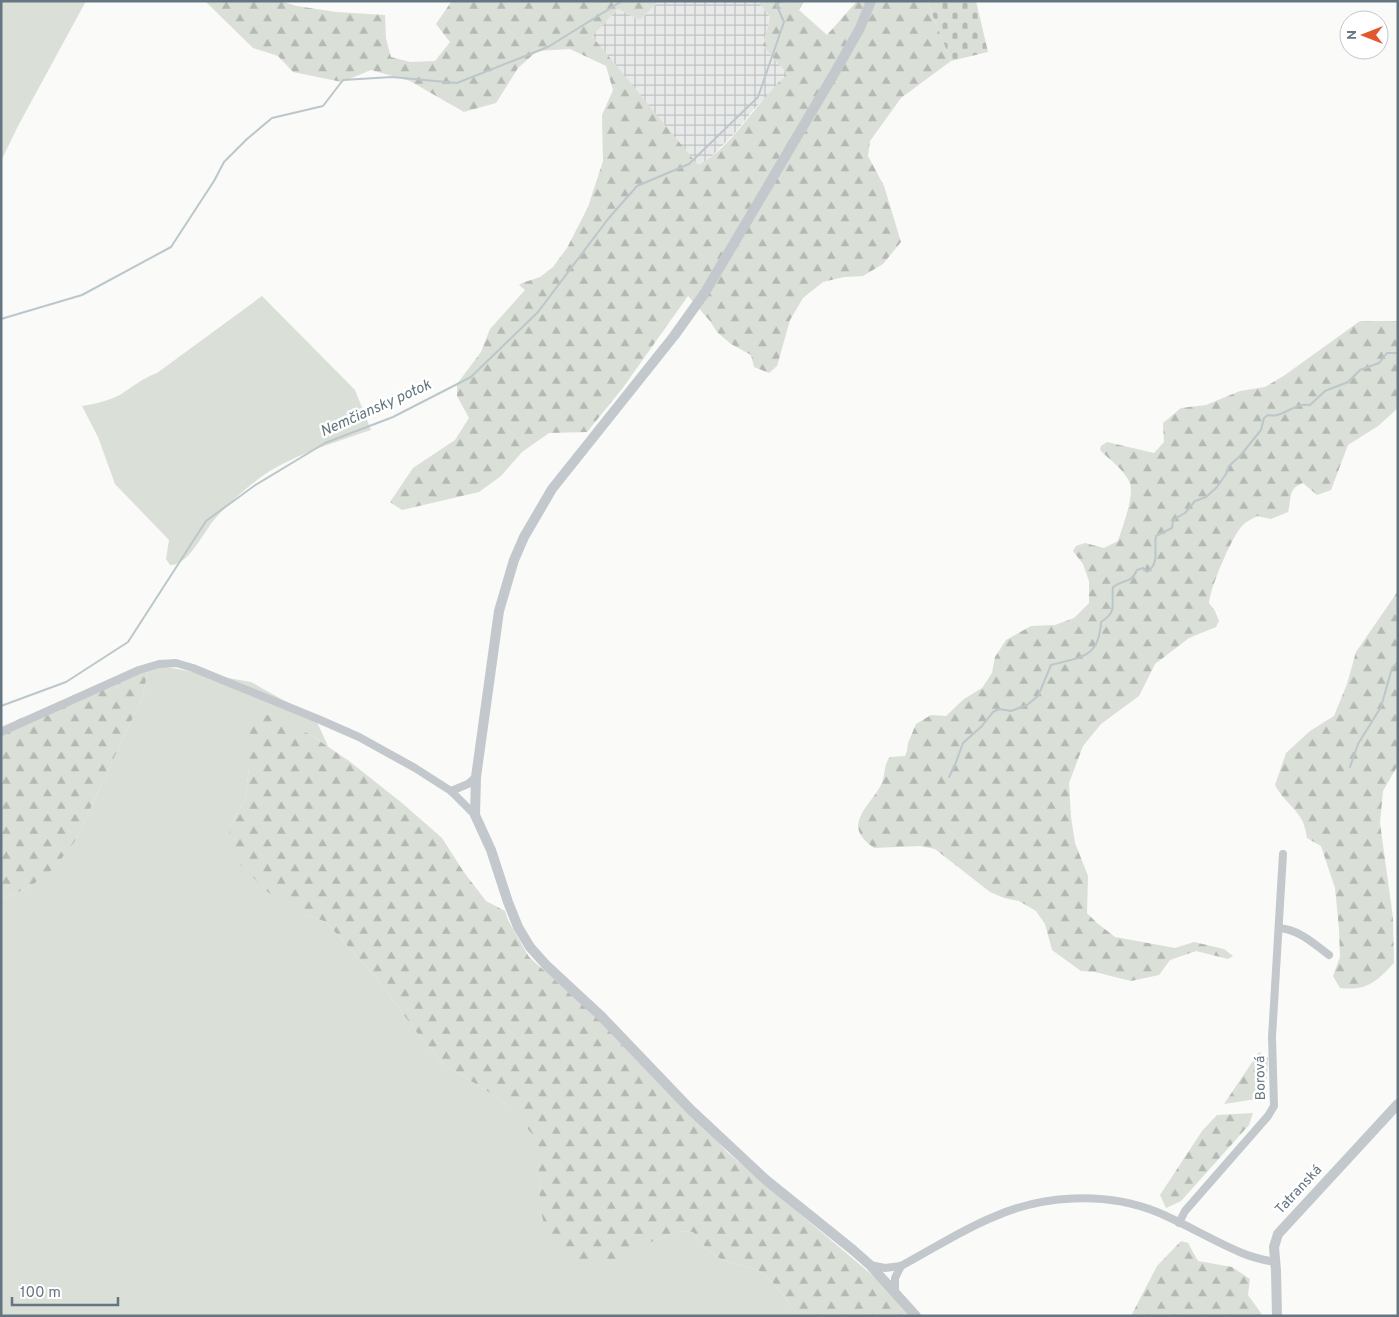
<svg xmlns="http://www.w3.org/2000/svg" width="1399" height="1317" viewBox="0 0 1399 1317" font-family="Overpass,sans-serif">
	<defs>
		<pattern id="industrial-grid" width="8" height="8" patternUnits="userSpaceOnUse" patternTransform="scale(1.25)"><rect width="8" height="8" fill="#e8e9e9"/><path d="M0 4h8M4 0v8" fill="none" stroke="#c0c1c2"/></pattern>
		<pattern id="forest-firs" width="22" height="20" patternUnits="userSpaceOnUse" patternTransform="scale(1.25)"><rect width="22" height="20" fill="#dadfd7"/><path d="M5 1l3.5 6h-7zM16 11l3.5 6h-7z" fill="#b4b9b4"/></pattern>
		<pattern id="cemetery-stones" width="16" height="16" patternUnits="userSpaceOnUse" patternTransform="scale(1.25)"><rect width="16" height="16" fill="#dadfd7"/><path d="M2 7V4a2 2 0 0 1 4 0v3zM10 15v-3a2 2 0 0 1 4 0v3z" fill="#b4b9b4"/></pattern>
	</defs>
	<rect width="100%" height="100%" fill="#fafaf8"/>
	<polygon fill="url(#industrial-grid)" points="659,1 758,1 770,17 763,46 788,75 755,108 734,134 708,160 697,165 592,36 618,9 640,20"/>
	<g fill="#dadfd7">
		<polygon points="1,1 86,1 18,126 1,161"/>
		<path d="M262,296L355,390L371,430C339,441 305,451 275,468C254,480 229,502 214,520C203,533 188,566 170,565L166,559L169,540L115,484L98,437L82,406C95,404 108,401 120,395C132,387 143,378 157,373Z"/>
		<path d="M149,664L251,682L315,718L328,746L311,735L249,768L245,800L229,828L305,914L326,922L376,978L421,1038L444,1064L506,1103L539,1141L540,1207L651,1242L678,1231L693,1232C702,1244 713,1257 728,1262C740,1266 749,1265 761,1272C776,1283 788,1302 799,1316H1V900L31,886L75,841L143,696Z"/>
	</g>
	<g fill="url(#forest-firs)">
		<path d="M205,1H280L297,6L336,12L385,15L386,39L391,57L410,62L435,61L450,42L436,24L451,2L659,1L640,20L618,9L592,36L698,165C726,152 749,114 771,91C776,85 781,79 788,75L763,46L770,17L758,1H804L799,10L827,35L857,1H927L951,61L901,98L870,141L868,156L884,186L901,242L883,264L863,276L844,277L823,282L803,298L790,320L777,366L769,373L754,367L751,355L731,344L717,332L710,321L688,296L622,389L587,432L549,433L522,452L501,476L479,492L402,510L390,502L413,468L455,440L469,418L457,396V384L481,352L490,329L525,290L519,285L522,283L540,277L553,267L567,248L588,207L603,161L602,115L613,90L606,66L570,49L537,51L518,68L496,103L464,112L410,81L371,70L342,82L293,72L278,56L253,48Z"/>
		<path d="M1360,321H1398V408L1378,426L1348,445L1331,490L1317,495L1303,483C1287,489 1292,498 1288,512L1271,519L1257,516C1252,519 1245,522 1241,527C1231,539 1210,588 1209,603L1215,611L1219,621L1216,627L1189,638L1155,664L1139,696L1101,724L1083,746L1069,783L1071,817L1075,843L1088,876L1087,913L1097,923L1115,937L1175,948L1194,942L1224,949L1233,956L1228,959L1196,951L1170,960L1159,975L1131,981L1095,972L1081,971L1052,950L1045,924L1036,911L1019,901L1004,898L990,892L935,849L920,846L874,848C870,845 865,841 862,837C849,819 874,800 881,785C886,775 883,765 890,757L905,756L907,751L908,743L916,724L931,715L946,716L964,699L982,688L992,673L995,657L1006,640L1031,626L1055,625L1074,618L1089,603V581L1083,564L1073,551L1076,546L1085,543L1104,548L1118,541C1122,528 1136,493 1129,481C1123,469 1110,460 1100,450L1101,446L1107,442L1154,453L1164,442L1163,423L1181,408L1206,405L1240,391L1265,387L1285,375Z"/>
		<path d="M1398,591V765L1383,791L1380,823L1393,918L1394,963C1376,982 1367,991 1340,988L1333,976L1340,957L1339,929L1335,888L1321,846L1307,838C1306,833 1305,827 1303,822C1296,808 1282,799 1275,785L1286,753L1310,731L1334,716L1347,684L1356,652Z"/>
		<polygon points="149,664 143,696 75,841 54,868 31,886 1,900 1,727 140,666"/>
		<path d="M268,715L311,735L349,761L402,803L442,838L463,871L486,901L505,911L508,920L529,957L606,1026L690,1108L727,1152L878,1280L910,1316H799C788,1302 776,1283 761,1272C749,1265 740,1266 728,1262C713,1257 702,1244 693,1232L678,1231L651,1242L616,1259L587,1264L572,1260L556,1246L544,1224L540,1207L538,1141L506,1103L444,1064L421,1038L376,978L326,922L305,914L269,893L233,858L229,828L245,800L249,768L250,717Z"/>
		<polygon points="1259,1052 1268,1058 1266,1093 1263,1098 1224,1104"/>
		<polygon points="1253,1113 1249,1125 1181,1201 1166,1208 1160,1195 1202,1131 1217,1115"/>
		<polygon points="1181,1241 1188,1243 1198,1261 1232,1267 1250,1279 1248,1295 1263,1316 1131,1316 1157,1266"/>
	</g>
	<polygon fill="url(#cemetery-stones)" points="927,1 976,1 988,52 951,61"/>
	<g fill="none" stroke-linecap="round" stroke-linejoin="round">
		<g stroke="#bbc7cb" stroke-width="2">
			<polyline points="1,319 82,295 171,247 214,181 224,162 247,139 272,118 323,106 343,80 392,77 457,83 548,47 622,1"/>
			<polyline points="1,706 66,682 128,642 206,521 254,486 325,443 393,417 471,377 538,312 608,219 637,186 689,164 758,97 784,22 776,4 782,1"/>
			<polyline points="1350,767 1358,744 1381,707 1392,668 1398,662"/>
			<path d="M949,777L955,765L963,743L982,726L993,712L999,709L1011,711L1027,705L1038,696L1051,665C1080,657 1099,659 1101,622C1118,611 1111,605 1113,587C1123,579 1131,584 1137,570L1143,568L1147,572C1161,562 1153,548 1156,536L1172,528L1173,521L1176,518L1185,513L1195,501L1206,497L1217,487L1226,474L1229,466L1240,456L1261,430L1264,418L1268,415C1282,419 1294,402 1310,405L1325,391L1348,382L1360,370L1379,363L1387,353H1398"/>
		</g>
		<g stroke="#c3c8cc" stroke-width="8">
			<polyline points="1,732 139,670 159,664 176,663 193,668 318,719 359,737 415,768 451,791 475,815"/>
			<polyline points="451,791 468,784 476,777"/>
			<path d="M1279,928C1300,930 1313,943 1329,955"/>
			<polyline points="1179,1223 1185,1211 1268,1116 1274,1106 1272,1037 1283,854"/>
			<path d="M870,1265L885,1268L901,1266C931,1250 960,1231 991,1218C1041,1195 1105,1191 1157,1212C1186,1224 1213,1241 1242,1253C1253,1258 1264,1260 1275,1262"/>
			<polyline points="895,1293 895,1278 901,1266"/>
		</g>
		<g stroke="#c3c8cc" stroke-width="10">
			<polyline points="871,1 860,28 834,74 704,294 674,336 552,489 524,537 514,560 499,611 476,777 475,815 491,850 508,902 518,927 530,947 547,966 602,1017 691,1110 766,1180 853,1250 870,1265 916,1316"/>
			<polyline points="1277,1316 1276,1271 1274,1247 1278,1234 1398,1104"/>
		</g>
	</g>
	<g text-anchor="middle" dominant-baseline="central" stroke-width="5" stroke-linejoin="round" paint-order="stroke">
		<g font-size="14" fill="#657683" stroke="#fff">
			<text transform="translate(1261 1078) rotate(-91)">Borová</text>
			<text transform="translate(1299 1190) rotate(-47)">Tatranská</text>
		</g>
		<g font-size="15" font-style="italic" fill="#60757c" stroke="#fff">
			<text transform="translate(376 409) rotate(-24)">Nemčiansky potok</text>
		</g>
	</g>
	<rect width="1399" height="1317" fill="none" stroke="#657683" stroke-width="5"/>
	<g transform="translate(1364 35) rotate(270)"><circle r="24" fill="#ffffff" stroke="#c1c8cd"/>
	<path d="M0-4L9 19L0 12L-9 19Z" fill="#e4572e"/>
	<text y="-8" font-size="14" font-weight="bold" text-anchor="middle" fill="#657683">N</text>
	</g>
	<path d="M12 1297v8h106v-8" fill="none" stroke="#657683" stroke-width="2.5"/>
	<text x="20" y="1297" font-size="15" fill="#657683" stroke="#ffffff" stroke-width="4" paint-order="stroke">100 m</text>
</svg>
